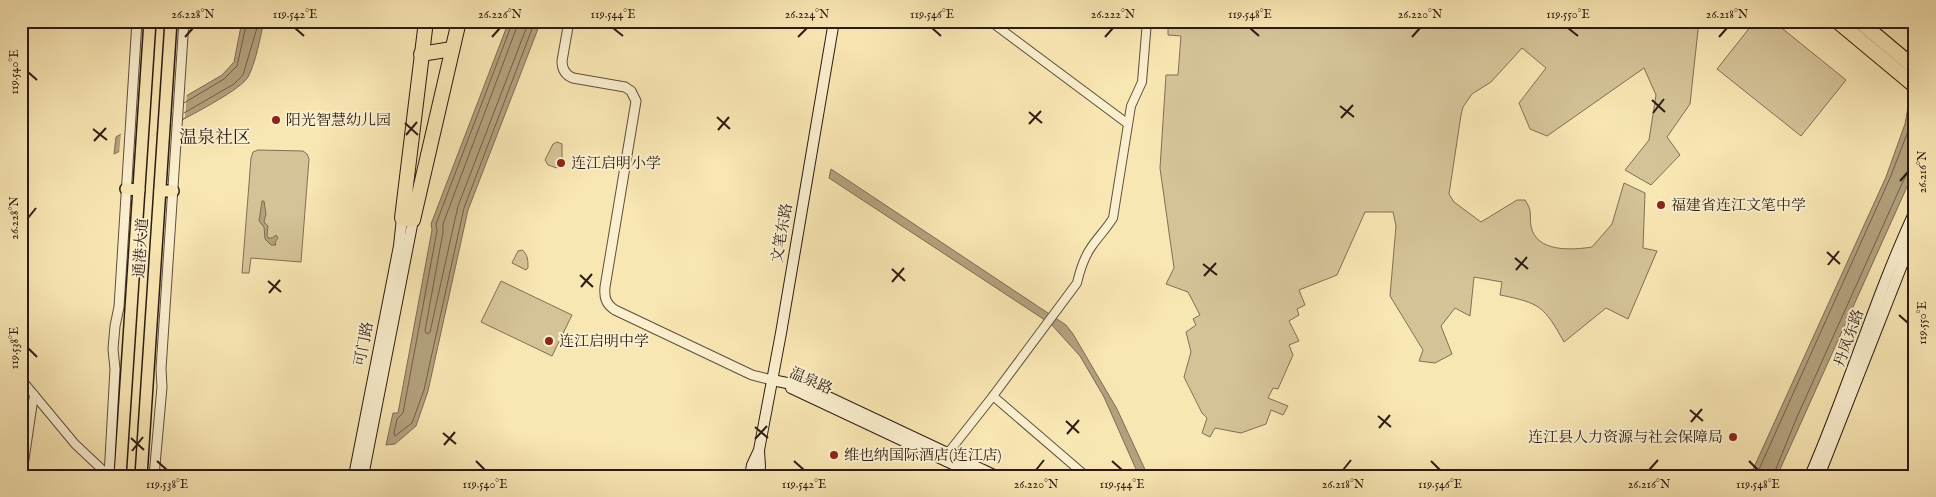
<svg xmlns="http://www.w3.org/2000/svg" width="1936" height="497" viewBox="0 0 1936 497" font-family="'IM FELL English','Noto Serif SC',serif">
	<rect width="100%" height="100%" fill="#f8e6b3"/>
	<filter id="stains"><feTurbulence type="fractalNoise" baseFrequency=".004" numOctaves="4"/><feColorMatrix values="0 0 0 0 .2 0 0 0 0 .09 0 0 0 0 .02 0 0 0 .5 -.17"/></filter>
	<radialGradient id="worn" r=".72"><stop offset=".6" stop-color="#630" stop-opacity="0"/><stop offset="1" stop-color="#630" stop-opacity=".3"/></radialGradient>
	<g fill="#d5c398" stroke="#806f56">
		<path d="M1168,21H1699L1690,104L1667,137L1680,155L1651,185L1625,170L1649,140L1656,95L1644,68L1547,136L1530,129L1519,103L1546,68L1522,48L1491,82L1472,94L1463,107L1461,115L1449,194L1454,202L1481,222L1517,200H1525C1533,212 1529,213 1531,226C1536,253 1573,250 1592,247L1612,224L1624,183L1645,193L1643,248L1657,251L1628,319L1606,308L1564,342C1544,306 1540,303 1500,295L1502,282L1474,277L1470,316L1455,308L1441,326L1452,354L1435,363L1419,361L1423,350L1390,296L1396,226L1393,212H1365L1337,275L1299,290L1305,305L1297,309L1299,315L1289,321L1299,341L1289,345L1293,355L1278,389L1273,388L1268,398L1288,406L1283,415L1271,410L1266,424L1241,433L1215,428L1210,437L1202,433L1207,418L1202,413L1184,377L1191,352L1186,332L1196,325L1193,319L1200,315L1188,292L1166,284L1174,268L1160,168L1166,75H1178L1181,36L1168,35Z"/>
		<polygon points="1755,21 1773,21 1846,80 1801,136 1717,69"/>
		<polygon points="557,142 562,144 562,163 557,168 548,165 545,160 553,144"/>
		<polygon points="258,150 303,151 307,154 309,159 301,262 251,258 249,273 242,273 251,158 253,152"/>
		<path d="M522,250C528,254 528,261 528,268L526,270L512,263L518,251Z"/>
		<polygon points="501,281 572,315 552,356 481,322"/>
	</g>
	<g fill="#b3a17d" stroke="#7d6b53">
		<path d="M242,21H264C260,38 256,62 248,77C238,95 138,142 114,154L116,137L222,75L234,62Z"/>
		<polygon points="509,21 541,21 468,210 428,391 416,426 395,444 386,445 393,413 398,413 432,230 431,224"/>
		<polygon points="1915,88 1915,169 1777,476 1750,476 1886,177 1905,124 1910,96"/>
		<polygon points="831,169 1066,325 1073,334 1117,409 1148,476 1139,476 1104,397 1080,356 1051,324 829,178"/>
		<polygon points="262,201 264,201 266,214 264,222 268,226 267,235 268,238 272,238 276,235 278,238 275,242 276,245 271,245 265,239 264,227 259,221"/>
	</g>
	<polygon fill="#f8e6b3" points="187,93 185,117 119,155 121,132"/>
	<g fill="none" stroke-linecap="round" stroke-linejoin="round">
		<g stroke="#705e48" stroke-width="1">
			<polyline points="513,21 436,224 437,231 403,413 397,419 394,433 395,436 412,423 424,390 464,208 535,21"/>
			<polyline points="519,21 443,224 443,232 425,331 427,334 430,332 458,206 529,21"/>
			<polyline points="184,103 224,79 237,66 247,21"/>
			<polyline points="184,113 234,84 243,75 259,21"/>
			<polyline points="1756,476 1890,178 1910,126 1915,97"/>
			<polyline points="1773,476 1797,417 1900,188 1908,171 1915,168"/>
		</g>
		<g stroke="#5f4e3b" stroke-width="10">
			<g id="minor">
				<polyline points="990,21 1128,124"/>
				<polyline points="21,379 75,444 109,476"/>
				<polyline points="993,396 1086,476"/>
				<path d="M948,453L993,396L1077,283C1080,270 1084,257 1092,246C1099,236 1107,228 1113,218L1131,106L1142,82L1147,21"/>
				<polyline points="22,476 34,395"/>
			</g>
		</g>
		<g stroke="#5f4e3b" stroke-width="11">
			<g id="tertiary">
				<path d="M569,21L562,61C562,69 565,75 573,78L625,87L631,91L636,101L605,287C604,298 606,304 615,310L752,375L772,380"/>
				<polyline points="109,476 115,369 113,349 115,326 119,307 137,21"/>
				<polyline points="154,476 162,387 161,369 184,21"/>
			</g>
		</g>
		<g stroke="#2c1b13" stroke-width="12">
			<g id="secondary">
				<polyline points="772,380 807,387 996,476"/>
				<polyline points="791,388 978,476"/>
				<polyline points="354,476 399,246 402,218"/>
				<polyline points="363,476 413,220"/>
				<polyline points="750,476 752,465 759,450 781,333 834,21"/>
				<polyline points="759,476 760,466 759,451"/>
				<path d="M1810,476C1848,389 1875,297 1915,211"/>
				<polyline points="1819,476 1915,232"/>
			</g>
		</g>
		<g stroke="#2c1b13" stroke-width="14">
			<g id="primary">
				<polyline points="126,189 139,190"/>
				<polyline points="160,191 173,191"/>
				<polyline points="120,476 150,21"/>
				<polyline points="141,476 171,21"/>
			</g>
		</g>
		<g stroke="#2c1b13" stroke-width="16">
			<g id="motorway">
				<polyline points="426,21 402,218 413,220 459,21"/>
				<polyline points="1837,21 1915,86"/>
				<polyline points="1859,21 1915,68"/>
				<polyline points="421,54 452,49"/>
			</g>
		</g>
		<use href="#minor" stroke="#faefce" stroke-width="8"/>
		<use href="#tertiary" stroke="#faefce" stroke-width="9"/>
		<use href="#secondary" stroke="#faefce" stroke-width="10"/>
		<use href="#primary" stroke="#f8e6b3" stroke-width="11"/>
		<use href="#motorway" stroke="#f8e6b3" stroke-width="14"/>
	</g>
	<path fill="none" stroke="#2c1b13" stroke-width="2" d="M295,28L304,36M613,28L623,36M932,28L941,36M1250,28L1259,36M1568,28L1578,36M185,37L193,28M492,37L500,28M798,37L807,28M1105,37L1113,28M1412,37L1420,28M1719,37L1727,28M28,72L37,80M1652,100L1665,112M1340,106L1354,117M1029,112L1042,123M1653,113L1664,99M717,117L730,129M1341,118L1353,105M405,123L418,135M1029,124L1041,111M93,129L107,140M718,130L729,117M406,135L417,122M94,141L106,128M1900,181L1908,172M28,218L36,208M1827,252L1840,264M1515,258L1528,269M1203,264L1217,275M1828,265L1839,251M892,269L905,281M1516,270L1527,257M580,275L593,287M1204,276L1216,263M268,281L281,292M892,282L904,268M581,287L592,274M269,293L280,280M1899,315L1908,323M28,348L37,357M1690,410L1703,421M1378,416L1391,427M1066,421L1079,433M1691,422L1702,409M755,427L768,438M1379,428L1390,415M443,433L456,444M1067,434L1079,420M131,438L144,450M755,439L767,426M444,445L455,432M132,451L143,437M157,461L167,470M476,461L485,470M794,461L804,470M1112,461L1122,470M1431,461L1440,470M1749,461L1758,470M1036,470L1044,460M1343,470L1351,460M1649,470L1658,460"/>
	<g fill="#8f2418" stroke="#faefce" stroke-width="2">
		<circle cx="276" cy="120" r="5"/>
		<circle cx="561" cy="163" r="5"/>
		<circle cx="1661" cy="205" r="5"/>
		<circle cx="549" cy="341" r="5"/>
		<circle cx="1733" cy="437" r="5"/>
		<circle cx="834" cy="455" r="5"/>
	</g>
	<g text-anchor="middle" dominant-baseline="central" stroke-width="4" stroke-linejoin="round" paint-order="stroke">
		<g font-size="15" fill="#2c1b13" stroke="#faefce" text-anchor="start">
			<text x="286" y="120">阳光智慧幼儿园</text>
			<text x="571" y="163">连江启明小学</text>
			<text x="1671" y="205">福建省连江文笔中学</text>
			<text x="559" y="341">连江启明中学</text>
			<text x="1723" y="437" text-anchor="end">连江县人力资源与社会保障局</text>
			<text x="844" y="455">维也纳国际酒店(连江店)</text>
		</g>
		<g font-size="15" fill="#2c1b13" stroke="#faefce">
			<text transform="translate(782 233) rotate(-80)">文笔东路</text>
			<text transform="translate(141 248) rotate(-86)">通港大道</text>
			<text transform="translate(1849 338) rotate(-70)">丹凤东路</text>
			<text transform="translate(364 344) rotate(-79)">可门路</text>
			<text transform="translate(811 381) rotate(24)">温泉路</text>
		</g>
		<g font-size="18" fill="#2c1b13" stroke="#faefce">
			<text x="215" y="138">温泉社区</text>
		</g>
	</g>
	<rect width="1936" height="497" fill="none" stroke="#f8e6b3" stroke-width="55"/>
	<rect x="28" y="28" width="1880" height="442" fill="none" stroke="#2c1b13" stroke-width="2"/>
	<g font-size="12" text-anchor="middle" fill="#2c1b13">
		<text x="193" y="18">26.228°N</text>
		<text x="295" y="18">119.542°E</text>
		<text x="500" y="18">26.226°N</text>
		<text x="613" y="18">119.544°E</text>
		<text x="807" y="18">26.224°N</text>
		<text x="932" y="18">119.546°E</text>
		<text x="1113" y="18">26.222°N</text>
		<text x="1250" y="18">119.548°E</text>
		<text x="1420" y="18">26.220°N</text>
		<text x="1568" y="18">119.550°E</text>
		<text x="1727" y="18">26.218°N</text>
		<text transform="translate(14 72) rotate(-90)" y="4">119.540°E</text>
		<text transform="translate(1922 172) rotate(-90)" y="4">26.216°N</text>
		<text transform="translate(14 218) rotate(-90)" y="4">26.228°N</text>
		<text transform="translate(1922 323) rotate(-90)" y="4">119.550°E</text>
		<text transform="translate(14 348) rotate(-90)" y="4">119.538°E</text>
		<text x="167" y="488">119.538°E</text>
		<text x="485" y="488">119.540°E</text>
		<text x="804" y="488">119.542°E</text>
		<text x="1036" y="488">26.220°N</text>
		<text x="1122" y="488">119.544°E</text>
		<text x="1343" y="488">26.218°N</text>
		<text x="1440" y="488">119.546°E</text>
		<text x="1649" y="488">26.216°N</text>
		<text x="1758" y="488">119.548°E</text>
	</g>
	<rect width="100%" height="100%" filter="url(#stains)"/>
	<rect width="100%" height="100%" fill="url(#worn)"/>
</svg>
